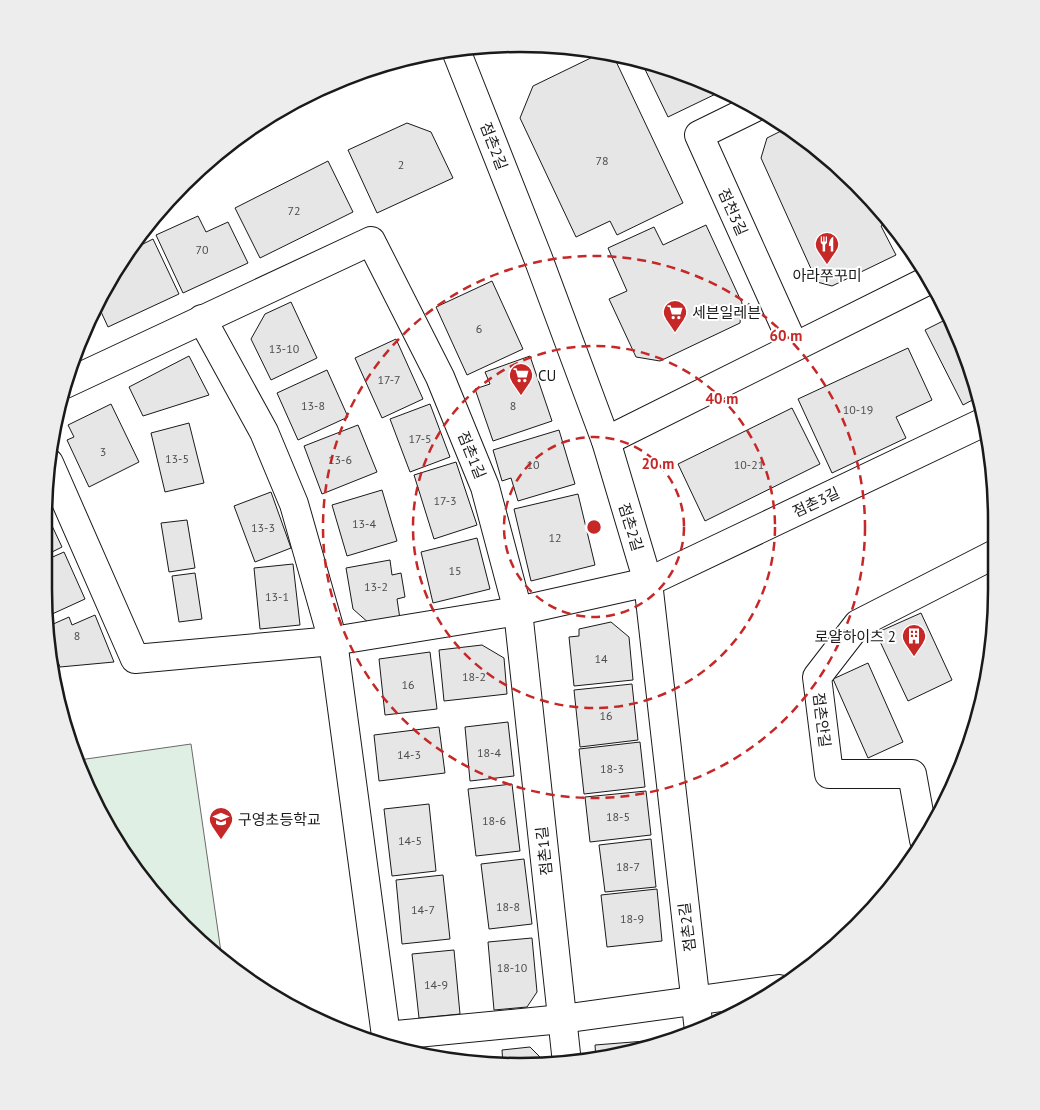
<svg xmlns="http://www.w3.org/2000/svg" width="1040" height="1110" viewBox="0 0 1040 1110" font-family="'PT Sans','Noto Sans KR',sans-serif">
	<rect width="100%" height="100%" fill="#fff"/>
	<polygon fill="#e0efe3" stroke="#6a6a6a" points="191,744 222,959 206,948 142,880 93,800 79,760"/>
	<g fill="#e6e6e6" stroke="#1a1a1a">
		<polygon points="601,53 613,55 683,203 617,235 610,221 576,237 520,118 533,86"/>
		<polygon points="640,59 643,60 724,90 668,117"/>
		<polygon points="407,123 431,132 453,178 377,213 348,150"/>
		<polygon points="787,128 810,142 878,206 889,222 881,226 896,255 832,286 817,282 761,158 767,138"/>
		<polygon points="328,161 353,212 260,258 235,208"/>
		<polygon points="198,216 206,232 228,222 248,263 183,293 156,235"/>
		<polygon points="706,225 742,303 740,323 660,361 636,357 609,299 627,291 608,248 654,227 663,245"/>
		<polygon points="153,239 179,294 108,327 97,303 129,251"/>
		<polygon points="492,281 523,349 467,375 436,307"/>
		<polygon points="291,302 317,358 271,380 251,339 265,314"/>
		<polygon points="95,306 100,316 88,321 93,310"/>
		<polygon points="949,318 971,367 978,397 963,405 925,330"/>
		<polygon points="396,339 423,399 382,418 355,358"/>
		<polygon points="908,348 932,400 896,417 906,438 832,473 798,399"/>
		<polygon points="189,356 209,395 143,416 129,387"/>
		<polygon points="530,356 552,421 493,441 475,389 490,384 485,372"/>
		<polygon points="327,370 348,417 298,440 277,393"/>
		<polygon points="111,404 139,462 89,487 67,440 74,437 68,425"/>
		<polygon points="430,404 450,457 410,472 390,419"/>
		<polygon points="792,408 820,464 705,521 678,464"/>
		<polygon points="189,423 204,483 165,492 151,433"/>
		<polygon points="358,425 377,472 322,494 304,446"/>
		<polygon points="559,430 575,484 518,501 511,478 502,481 493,450"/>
		<polygon points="456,462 477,525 434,539 414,475"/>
		<polygon points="382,490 397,541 347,556 332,505"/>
		<polygon points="271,492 291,548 255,562 234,506"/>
		<polygon points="578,494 595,565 531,581 514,509"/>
		<polygon points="46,513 62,547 48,554"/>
		<polygon points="187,520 195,568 169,572 161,523"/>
		<polygon points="477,538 490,589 433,603 421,552"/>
		<polygon points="64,552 85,599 50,615 48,559"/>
		<polygon points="390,560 392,575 401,573 405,597 397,599 400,619 370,624 353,609 346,568"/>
		<polygon points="293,564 300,625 260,629 254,568"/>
		<polygon points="195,573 202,619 179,622 172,576"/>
		<polygon points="921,613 952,680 908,701 876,633"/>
		<polygon points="95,615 114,662 60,667 51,645 51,625 69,617 72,625"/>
		<polygon points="611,622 629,637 633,680 574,686 569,637 579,636 579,629"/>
		<polygon points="482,645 504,658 507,694 444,701 439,650"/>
		<polygon points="430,652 437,709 385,715 379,659"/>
		<polygon points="868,663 903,742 868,758 833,679"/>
		<polygon points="632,684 638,740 580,747 574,690"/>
		<polygon points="508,722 514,776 470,781 465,727"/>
		<polygon points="439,727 445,773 379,781 374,735"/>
		<polygon points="640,742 645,787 584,794 579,749"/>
		<polygon points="512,784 520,851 476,856 468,789"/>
		<polygon points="646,791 651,835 590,842 585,797"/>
		<polygon points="429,804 436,871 392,876 384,809"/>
		<polygon points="651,839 656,887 605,892 599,845"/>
		<polygon points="524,859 532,924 489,929 481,864"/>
		<polygon points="443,875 450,939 402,944 396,880"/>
		<polygon points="657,889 662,941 607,947 601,895"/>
		<polygon points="532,938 537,992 527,1007 494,1010 488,942"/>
		<polygon points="454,950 460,1014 419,1018 412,954"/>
		<polygon points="658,1040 659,1042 596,1059 595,1045"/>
		<polygon points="530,1047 546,1063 503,1065 502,1050"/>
		<polygon points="472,1057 473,1063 458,1060 458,1058"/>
	</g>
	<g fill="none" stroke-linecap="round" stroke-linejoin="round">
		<g stroke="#1a1a1a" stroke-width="30">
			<g id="street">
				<polyline points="455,48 538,258 606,441 648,582 699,1031"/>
				<polyline points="754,108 699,135 794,346"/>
				<polyline points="202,319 264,432 294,504 333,641 518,611 648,582 984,422"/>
				<polyline points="65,384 371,241 440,377 485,487 518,611 567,1063"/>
				<polyline points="606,441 931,279"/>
				<polyline points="49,463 135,659 333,641 386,1036 562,1019 779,989"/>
				<polyline points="924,840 912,774 829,774 817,677 858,624 995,554"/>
			</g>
		</g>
		<use href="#street" stroke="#fff" stroke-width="28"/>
	</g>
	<g fill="none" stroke="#c62828" stroke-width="2.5" stroke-dasharray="9 6">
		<circle cx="594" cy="527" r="90"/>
		<circle cx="594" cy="527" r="181"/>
		<circle cx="594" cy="527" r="271"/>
	</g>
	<defs>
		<g id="restaurant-pin" transform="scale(1.25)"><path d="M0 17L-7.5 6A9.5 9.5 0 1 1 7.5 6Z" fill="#c62828" stroke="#fff"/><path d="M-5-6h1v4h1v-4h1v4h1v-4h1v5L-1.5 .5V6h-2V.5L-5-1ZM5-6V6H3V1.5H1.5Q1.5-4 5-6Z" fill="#fff"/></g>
		<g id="supermarket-pin" transform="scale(1.25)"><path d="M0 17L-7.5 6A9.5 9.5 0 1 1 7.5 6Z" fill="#c62828" stroke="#fff"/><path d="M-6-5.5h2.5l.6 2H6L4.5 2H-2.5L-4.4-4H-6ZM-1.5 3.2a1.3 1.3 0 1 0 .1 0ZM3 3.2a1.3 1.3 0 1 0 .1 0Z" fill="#fff"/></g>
		<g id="building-pin" transform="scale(1.25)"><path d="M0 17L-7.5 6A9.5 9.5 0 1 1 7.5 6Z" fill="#c62828" stroke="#fff"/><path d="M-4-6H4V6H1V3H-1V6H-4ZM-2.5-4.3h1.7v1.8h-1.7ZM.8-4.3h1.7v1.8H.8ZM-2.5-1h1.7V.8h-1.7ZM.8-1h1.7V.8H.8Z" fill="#fff"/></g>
		<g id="school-pin" transform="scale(1.25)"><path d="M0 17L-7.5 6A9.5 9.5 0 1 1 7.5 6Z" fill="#c62828" stroke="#fff"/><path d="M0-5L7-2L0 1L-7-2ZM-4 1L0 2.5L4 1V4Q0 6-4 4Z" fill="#fff"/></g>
	</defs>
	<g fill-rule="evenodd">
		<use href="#restaurant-pin" x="827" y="244"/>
		<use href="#supermarket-pin" x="675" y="312"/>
		<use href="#supermarket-pin" x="521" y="375"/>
		<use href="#building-pin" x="914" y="636"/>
		<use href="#school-pin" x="221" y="819"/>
	</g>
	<g text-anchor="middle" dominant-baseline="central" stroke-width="4" stroke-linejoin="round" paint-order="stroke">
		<g font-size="12" fill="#4d4d4d">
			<text x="602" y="160">78</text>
			<text x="401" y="164">2</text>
			<text x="294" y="210">72</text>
			<text x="202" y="249">70</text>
			<text x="479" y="328">6</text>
			<text x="284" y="348">13-10</text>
			<text x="389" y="379">17-7</text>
			<text x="313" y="405">13-8</text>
			<text x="513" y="405">8</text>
			<text x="858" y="409">10-19</text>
			<text x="420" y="438">17-5</text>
			<text x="103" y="451">3</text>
			<text x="177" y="458">13-5</text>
			<text x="340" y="459">13-6</text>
			<text x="533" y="464">10</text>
			<text x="749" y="464">10-21</text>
			<text x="445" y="500">17-3</text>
			<text x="364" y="523">13-4</text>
			<text x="263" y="527">13-3</text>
			<text x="555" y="537">12</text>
			<text x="455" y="570">15</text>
			<text x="376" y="586">13-2</text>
			<text x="277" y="596">13-1</text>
			<text x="77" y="635">8</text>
			<text x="601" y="658">14</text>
			<text x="474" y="676">18-2</text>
			<text x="408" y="684">16</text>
			<text x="606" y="715">16</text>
			<text x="489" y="752">18-4</text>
			<text x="409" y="754">14-3</text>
			<text x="612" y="768">18-3</text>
			<text x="618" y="816">18-5</text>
			<text x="494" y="820">18-6</text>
			<text x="410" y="840">14-5</text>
			<text x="628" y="866">18-7</text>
			<text x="508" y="906">18-8</text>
			<text x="423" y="909">14-7</text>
			<text x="632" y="918">18-9</text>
			<text x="512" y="967">18-10</text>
			<text x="436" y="984">14-9</text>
		</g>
		<g font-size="15" fill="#1a1a1a" stroke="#fff">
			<text transform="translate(494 146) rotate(69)">점촌2길</text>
			<text transform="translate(733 212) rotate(66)">점천3길</text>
			<text transform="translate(472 455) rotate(68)">점촌1길</text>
			<text transform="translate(816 502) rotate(-25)">점촌3길</text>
			<text transform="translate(631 527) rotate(73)">점촌2길</text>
			<text transform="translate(822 720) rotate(83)">점촌안길</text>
			<text transform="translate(544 851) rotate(-96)">점촌1길</text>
			<text transform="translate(687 927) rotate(-97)">점촌2길</text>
		</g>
		<g font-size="15" fill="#1a1a1a" stroke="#fff" text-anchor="start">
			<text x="827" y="275" text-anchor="middle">아라쭈꾸미</text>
			<text x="692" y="312">세븐일레븐</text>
			<text x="538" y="375">CU</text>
			<text x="896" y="636" text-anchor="end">로얄하이츠 2</text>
			<text x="238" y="819">구영초등학교</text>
		</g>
	</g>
	<path d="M0 0H1040V1110H0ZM520 52H520A468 468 0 0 1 988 520V590A468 468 0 0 1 520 1058H520A468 468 0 0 1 52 590V520A468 468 0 0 1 520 52Z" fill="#ededed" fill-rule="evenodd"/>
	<path fill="none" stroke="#1a1a1a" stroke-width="2.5" d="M520 52H520A468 468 0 0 1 988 520V590A468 468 0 0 1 520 1058H520A468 468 0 0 1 52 590V520A468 468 0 0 1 520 52Z"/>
	<circle cx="594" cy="527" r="8" fill="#c62828" stroke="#fff" stroke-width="2.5"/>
	<g font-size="15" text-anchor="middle" font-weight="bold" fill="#c62828" stroke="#fff" stroke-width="4" stroke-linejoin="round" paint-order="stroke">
		<text x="786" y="341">60 m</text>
		<text x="722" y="404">40 m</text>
		<text x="658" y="469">20 m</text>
	</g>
</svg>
